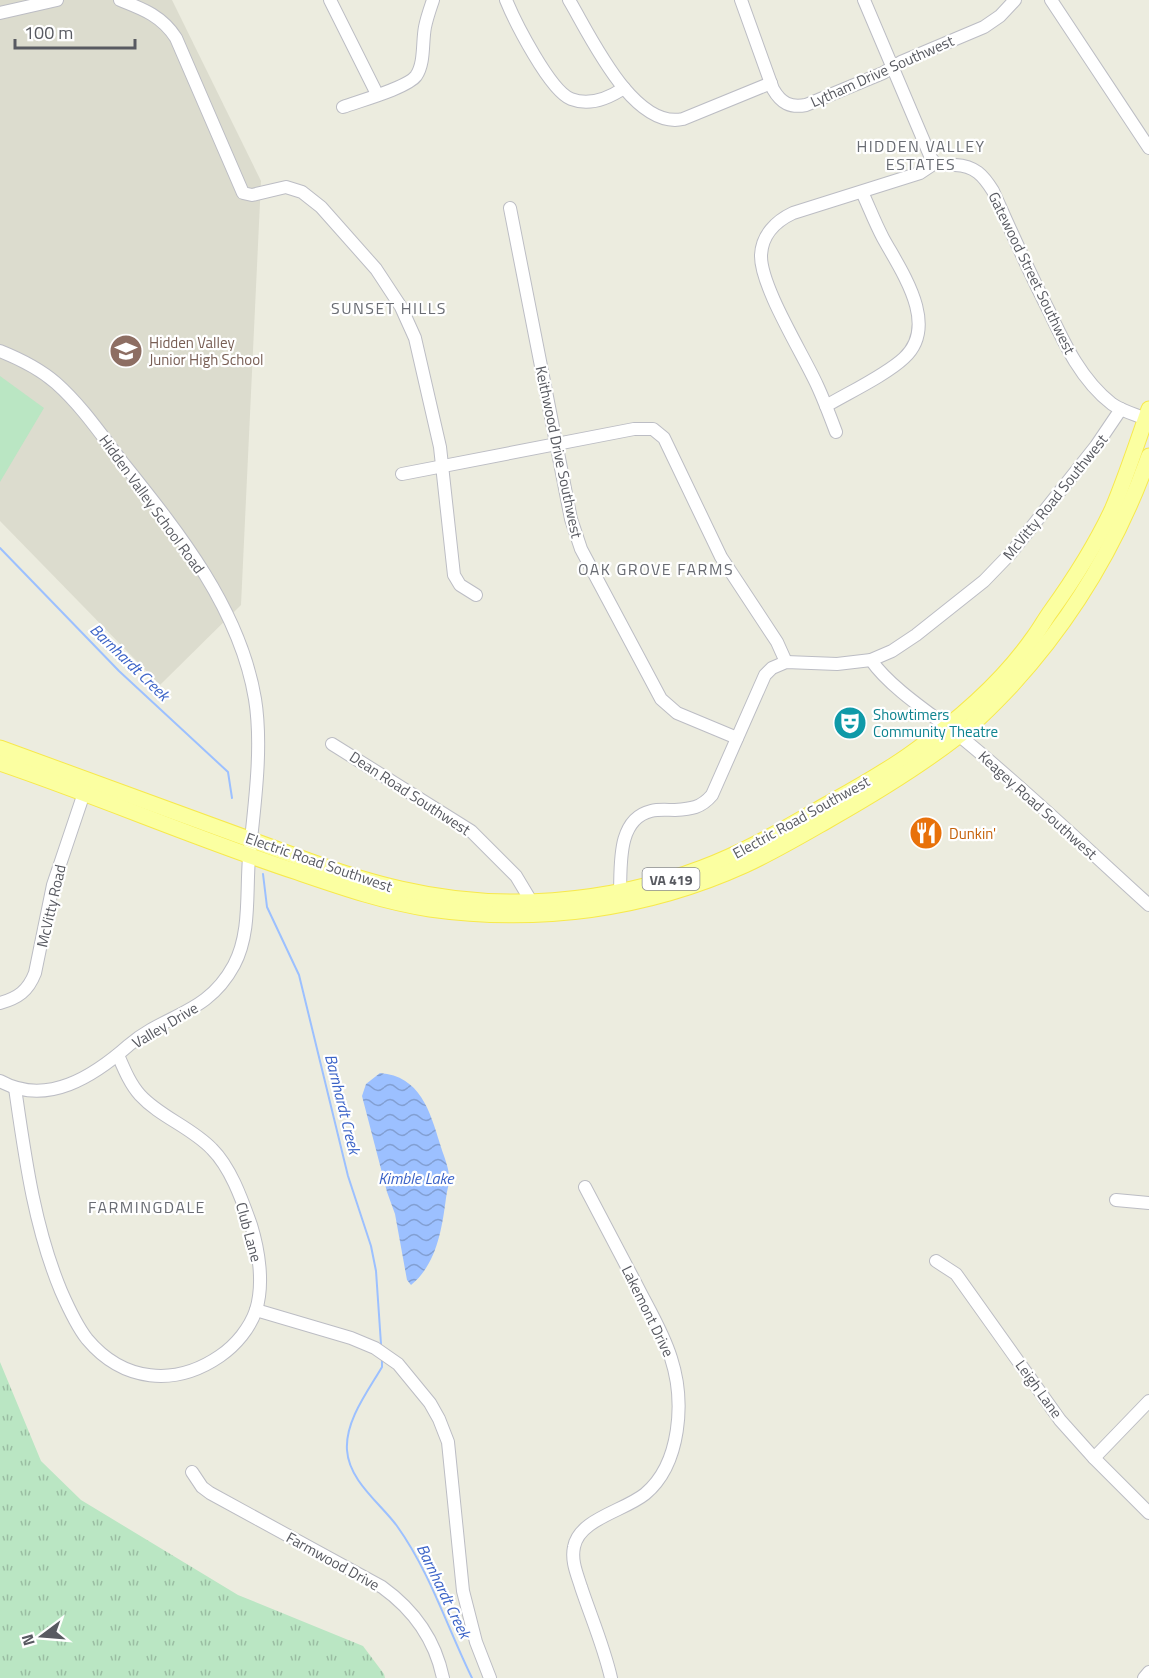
<svg xmlns="http://www.w3.org/2000/svg" width="1149" height="1678" viewBox="0 0 1149 1678" font-family="'Titillium Web',sans-serif">
	<defs>
		<pattern id="grass-tufts" width="24" height="20" patternUnits="userSpaceOnUse" patternTransform="scale(1.5)"><rect width="24" height="20" fill="#bae6c3"/><path d="M3 7l-1-3M5 7V3M7 7l1-3M15 17l-1-3M17 17v-4M19 17l1-3" fill="none" stroke="#9abda2"/></pattern>
		<pattern id="water-waves" width="16" height="10" patternUnits="userSpaceOnUse" patternTransform="scale(1.5)"><rect width="16" height="10" fill="#9cc0ff"/><path d="M0 5q4-4 8 0t8 0" fill="none" stroke="#829fd2"/></pattern>
	</defs>
	<rect width="100%" height="100%" fill="#ececdf"/>
	<polygon fill="#dcdcce" points="0,0 172,0 261,181 241,605 160,685 0,521"/>
	<polygon fill="url(#grass-tufts)" points="0,1362 41,1461 81,1500 238,1595 363,1646 384,1674 385,1678 0,1678"/>
	<polygon fill="#bae6c3" points="0,376 44,408 0,482"/>
	<path fill="url(#water-waves)" d="M380,1073C420,1076 430,1111 440,1144C443,1154 448,1165 449,1175C450,1182 447,1190 446,1198C442,1228 437,1264 411,1285L407,1280L395,1214L387,1192L362,1096L366,1084Z"/>
	<g fill="none" stroke-linecap="round" stroke-linejoin="round">
		<g stroke="#9cc0ff" stroke-width="2">
			<polyline points="0,548 119,671 228,772 232,798"/>
			<polyline points="263,874 267,907 299,975 348,1176 371,1246 376,1271 381,1344"/>
			<path d="M382,1359V1367C368,1391 345,1421 347,1450C349,1481 380,1503 397,1526C430,1572 447,1627 472,1678"/>
		</g>
		<g stroke="#bcbdc4" stroke-width="14">
			<g id="minor">
				<path d="M120,0C143,9 162,16 176,38L243,193L252,195L286,187L302,192L321,207L376,269L401,307L415,338L440,447L454,575L460,585L476,595"/>
				<polyline points="330,0 377,94"/>
				<path d="M506,0C515,22 550,91 571,99C589,106 609,98 624,88"/>
				<path d="M569,0C590,35 633,130 683,119L771,83"/>
				<path d="M741,0L773,89C781,103 790,108 806,105L883,73L901,62L984,27L1000,16L1015,0"/>
				<polyline points="864,0 931,158 935,163"/>
				<polyline points="1051,0 1149,148"/>
				<polyline points="0,13 57,0"/>
				<path d="M343,107C359,101 407,88 416,76C425,63 422,42 425,27C427,17 430,9 433,0"/>
				<path d="M935,163C942,166 948,165 955,165C975,166 983,175 993,191C1011,231 1028,270 1048,309C1064,343 1081,380 1112,404C1122,411 1134,414 1146,419L1149,417"/>
				<polyline points="510,208 571,519 581,549 661,699 677,713 737,738"/>
				<path d="M0,351C20,359 40,369 56,383C82,406 102,436 123,463C179,533 240,609 255,699C263,748 254,809 249,858C246,893 251,933 234,965C207,1015 167,1013 129,1045C94,1076 47,1107 0,1081"/>
				<path d="M826,406C848,393 886,375 904,358C940,325 901,271 883,238C875,223 869,207 862,192"/>
				<path d="M836,432C830,416 824,400 817,385C803,354 760,286 761,255C762,235 776,221 793,213L920,173L935,163"/>
				<polyline points="402,474 634,429 653,429 664,438 721,557 777,642 786,662"/>
				<path d="M871,660C890,688 934,716 961,737C1026,790 1087,849 1149,905"/>
				<polyline points="332,744 471,831 516,876 531,901"/>
				<path d="M620,892C621,865 617,819 651,811C659,809 667,810 675,810C691,809 701,808 712,795L765,675L772,668L786,662L837,664L871,660L892,651L916,635L984,581L1011,553L1096,446L1121,409"/>
				<path d="M0,1003C18,998 28,991 35,973L53,885L84,793"/>
				<path d="M15,1088C25,1157 34,1226 61,1291C68,1307 76,1325 87,1339C123,1382 175,1387 220,1356C236,1345 250,1328 256,1310C264,1284 259,1251 251,1225C242,1200 231,1168 212,1149C191,1127 160,1117 140,1095C130,1084 124,1069 118,1055"/>
				<path d="M585,1187C602,1219 619,1252 636,1284C648,1308 663,1332 671,1358C685,1401 681,1464 645,1494C624,1511 579,1519 574,1547C571,1561 577,1574 581,1587C591,1617 604,1647 611,1678"/>
				<polyline points="1116,1200 1149,1203"/>
				<polyline points="936,1261 956,1274 1060,1420 1094,1458 1149,1513"/>
				<polyline points="256,1310 351,1338 375,1348 398,1364 430,1403 439,1419 448,1442 463,1591 476,1642 490,1678"/>
				<polyline points="1094,1458 1149,1401"/>
				<path d="M192,1472L202,1487L210,1493L382,1587C414,1610 435,1639 443,1678"/>
				<polyline points="1144,1678 1149,1672"/>
			</g>
		</g>
		<g stroke="#f7e94d" stroke-width="17">
			<g id="major">
				<path d="M0,748L309,861C339,872 369,882 401,889C500,912 607,904 702,868C742,853 779,832 817,810C849,792 883,774 913,752C957,721 1002,682 1033,638C1040,629 1045,619 1051,611C1074,579 1095,546 1112,510C1126,477 1137,443 1149,409"/>
				<path d="M0,763C100,797 197,839 297,872C341,887 384,902 430,909C538,924 646,910 745,865C775,851 802,835 830,819C874,794 917,768 957,737C977,722 995,703 1012,685C1073,618 1119,541 1149,456"/>
			</g>
		</g>
		<use href="#minor" stroke="#fff" stroke-width="12"/>
		<use href="#major" stroke="#fbffa1" stroke-width="15"/>
	</g>
	<defs>
		<g id="school-disc" transform="scale(1.725)"><circle r="9.5" fill="#8d6e63" stroke="#fff"/><path d="M0-5L7-2L0 1L-7-2ZM-4 1L0 2.5L4 1V4Q0 6-4 4Z" fill="#fff"/></g>
		<g id="theatre-disc" transform="scale(1.725)"><circle r="9.5" fill="#0f9aa8" stroke="#fff"/><path d="M-5-5.5Q0-4 5-5.5V0Q5 5 0 6Q-5 5-5 0ZM-3.3-2.5H-1v1.5H-3.3ZM1-2.5H3.3v1.5H1ZM-2.8 1Q0 5.5 2.8 1Z" fill="#fff"/></g>
		<g id="restaurant-disc" transform="scale(1.725)"><circle r="9.5" fill="#e8710a" stroke="#fff"/><path d="M-5-6h1v4h1v-4h1v4h1v-4h1v5L-1.5 .5V6h-2V.5L-5-1ZM5-6V6H3V1.5H1.5Q1.5-4 5-6Z" fill="#fff"/></g>
	</defs>
	<g fill-rule="evenodd">
		<use href="#school-disc" x="126" y="351"/>
		<use href="#theatre-disc" x="850" y="723"/>
		<use href="#restaurant-disc" x="926" y="833"/>
	</g>
	<g text-anchor="middle" dominant-baseline="central" stroke-width="4.5" stroke-linejoin="round" paint-order="stroke">
		<rect fill="#fff" stroke="#8a8c90" stroke-width="1.5" x="642.5" y="868" width="57" height="22" rx="4.5"/>
		<g font-size="14" font-weight="bold" fill="#585a61">
			<text x="671" y="879">VA 419</text>
		</g>
		<g font-size="15" fill="#585a61" stroke="#fff">
			<text transform="translate(882 71) rotate(-24)">Lytham Drive Southwest</text>
			<text transform="translate(1032 273) rotate(64)">Gatewood Street Southwest</text>
			<text transform="translate(559 452) rotate(78)">Keithwood Drive Southwest</text>
			<text transform="translate(1055 497) rotate(-51)">McVitty Road Southwest</text>
			<text transform="translate(152 504) rotate(54)">Hidden Valley School Road</text>
			<text transform="translate(410 793) rotate(33)">Dean Road Southwest</text>
			<text transform="translate(1038 805) rotate(42)">Keagey Road Southwest</text>
			<text transform="translate(801 817) rotate(-29)">Electric Road Southwest</text>
			<text transform="translate(319 862) rotate(19)">Electric Road Southwest</text>
			<text transform="translate(51 906) rotate(-77)">McVitty Road</text>
			<text transform="translate(165 1025) rotate(-31)">Valley Drive</text>
			<text transform="translate(249 1232) rotate(75)">Club Lane</text>
			<text transform="translate(648 1311) rotate(64)">Lakemont Drive</text>
			<text transform="translate(1039 1389) rotate(54)">Leigh Lane</text>
			<text transform="translate(333 1561) rotate(29)">Farmwood Drive</text>
		</g>
		<g font-size="15" fill="#785e54" stroke="#fff" text-anchor="start">
			<text x="149" y="342">Hidden Valley<tspan x="149" dy="17">Junior High School</tspan></text>
		</g>
		<g font-size="15" fill="#0d838f" stroke="#fff" text-anchor="start">
			<text x="873" y="714">Showtimers<tspan x="873" dy="17">Community Theatre</tspan></text>
		</g>
		<g font-size="15" fill="#c56008" stroke="#fff" text-anchor="start">
			<text x="949" y="833">Dunkin'</text>
		</g>
		<g font-size="16" letter-spacing="1.5" fill="#696c73" stroke="#fff">
			<text x="921" y="146">HIDDEN VALLEY<tspan x="921" dy="18">ESTATES</tspan></text>
			<text x="389" y="308">SUNSET HILLS</text>
			<text x="656" y="569">OAK GROVE FARMS</text>
			<text x="147" y="1207">FARMINGDALE</text>
		</g>
		<g font-size="16" font-style="italic" fill="#3b63c7" stroke="#fff">
			<text transform="translate(130 662) rotate(44)">Barnhardt Creek</text>
			<text transform="translate(343 1104) rotate(76)">Barnhardt Creek</text>
			<text x="416" y="1178">Kimble Lake</text>
			<text transform="translate(444 1591) rotate(64)">Barnhardt Creek</text>
		</g>
	</g>
	<g transform="translate(42 1636) rotate(254)" stroke="#ffffff" stroke-width="4.5" paint-order="stroke">
	<path d="M0-4.5L10 22L0 15L-10 22Z" fill="#585a61"/>
	<text y="-9" font-size="16" font-weight="bold" text-anchor="middle" fill="#585a61">N</text>
	</g>
	<path d="M15 39v9h120v-9" fill="none" stroke="#585a61" stroke-width="3"/>
	<text x="24" y="39" font-size="18" fill="#585a61" stroke="#ffffff" stroke-width="4.5" paint-order="stroke">100 m</text>
</svg>
